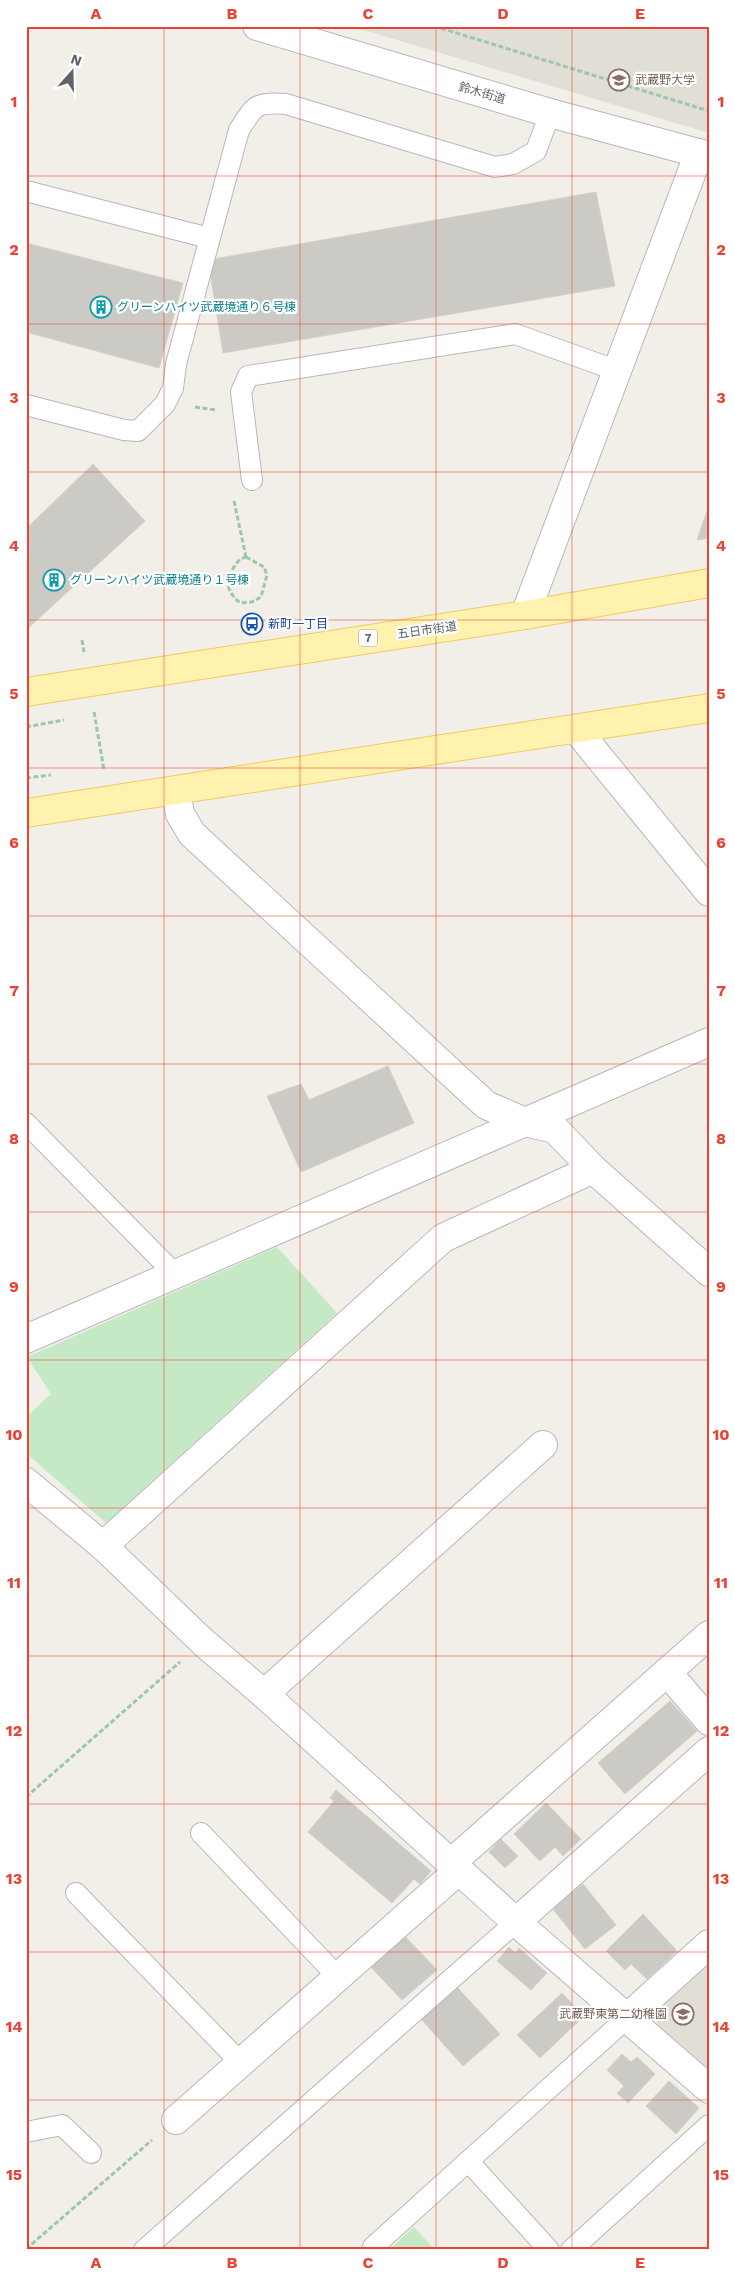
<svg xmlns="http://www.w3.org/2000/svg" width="735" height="2276" viewBox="0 0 735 2276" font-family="'Work Sans','Noto Sans JP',sans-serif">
	<rect width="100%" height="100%" fill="#f1efe8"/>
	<g fill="#e1ded6">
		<polygon points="350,26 709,26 709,133"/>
		<polygon points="709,1957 709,2070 657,2025 658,2002"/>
	</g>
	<g fill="#c5e8c5">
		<polygon points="277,1247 337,1313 106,1523 26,1453 26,1417 51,1394 27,1357"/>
		<polygon points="414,2227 435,2250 389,2250"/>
	</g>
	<g fill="#cccac5" stroke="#d6d1c6">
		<polygon points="596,192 615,286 223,353 208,260"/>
		<polygon points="26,243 183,283 159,368 26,332"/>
		<polygon points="93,464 145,521 26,630 26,529"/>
		<polygon points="709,505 709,538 697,540"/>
		<polygon points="388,1066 414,1123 301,1172 267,1096 301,1084 309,1100"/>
		<polygon points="670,1701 697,1731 625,1794 598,1763"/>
		<polygon points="336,1790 431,1871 420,1884 414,1879 392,1903 308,1832 334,1801 330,1798"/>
		<polygon points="546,1803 581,1839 563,1856 555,1847 540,1861 514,1834"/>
		<polygon points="501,1839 518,1856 505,1868 489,1852"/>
		<polygon points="583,1884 616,1925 585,1949 552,1908"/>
		<polygon points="643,1914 677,1951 647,1979 631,1964 625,1970 606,1951"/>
		<polygon points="399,1930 437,1970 402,2000 365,1961"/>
		<polygon points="509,1947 515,1953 519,1948 547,1973 531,1990 497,1961"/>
		<polygon points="457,1987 500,2034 463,2066 421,2019"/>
		<polygon points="562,1993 584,2016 540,2058 517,2035"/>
		<polygon points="622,2054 631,2062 637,2057 655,2074 628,2103 617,2093 624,2086 607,2070"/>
		<polygon points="669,2081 699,2108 676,2134 646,2106"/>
	</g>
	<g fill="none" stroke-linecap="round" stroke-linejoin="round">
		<g stroke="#b5b8bc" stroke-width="22">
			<g id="service">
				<polyline points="26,191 209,238"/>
				<path d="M26,405L124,430L138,431L165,404L173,388L176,364L239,130C255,105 255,102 286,104L495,167L513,164L536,151L550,113"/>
				<polyline points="252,480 241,392 248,376 515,334 618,371"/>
				<polyline points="26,1123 174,1273"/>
				<polyline points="201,1833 338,1977"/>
				<polyline points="76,1893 241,2063"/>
				<polyline points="26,2132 62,2125 91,2153"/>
				<polyline points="468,2161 549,2250"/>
				<polyline points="373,2247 627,2018"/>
				<polyline points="144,2250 516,1922"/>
				<polyline points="571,2250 709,2125"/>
			</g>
		</g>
		<g stroke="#b5b8bc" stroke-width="30">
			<g id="minor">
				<polyline points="257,26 550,113 709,156"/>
				<polyline points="525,615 699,153"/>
				<polyline points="576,729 709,892"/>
				<polyline points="176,791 180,814 192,834 486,1105 525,1122 555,1129 593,1169 709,1272"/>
				<polyline points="26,1339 709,1042"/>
				<polyline points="26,1482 103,1546 203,1642 264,1694 516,1922 709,2089"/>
				<polyline points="103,1546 443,1238 593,1169"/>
				<polyline points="667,1672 709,1721"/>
				<polyline points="264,1694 543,1445"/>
				<polyline points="451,1863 709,1635"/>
				<polyline points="516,1922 709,1751"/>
				<polyline points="627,2018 709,1944"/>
				<polyline points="176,2120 459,1870"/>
			</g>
		</g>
		<g stroke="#f2c960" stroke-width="30">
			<g id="primary">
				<polyline points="26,692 525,615 709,583"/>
				<polyline points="26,813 709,708"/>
			</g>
		</g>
		<g stroke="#9cc7a9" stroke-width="3" stroke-dasharray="5 2.5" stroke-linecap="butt">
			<polyline points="434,26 709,111"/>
			<polyline points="195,407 216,410"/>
			<polyline points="234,501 246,557"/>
			<path d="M246,557L264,567L267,575L261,597L252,602L240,603C222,587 226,576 240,559Z"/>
			<polyline points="82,640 84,652"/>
			<polyline points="94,712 104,770"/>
			<polyline points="26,727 64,720"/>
			<polyline points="26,778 51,775"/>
			<polyline points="26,1797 180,1662"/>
			<polyline points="26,2249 152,2140"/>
		</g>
		<use href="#service" stroke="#fff" stroke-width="20"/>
		<use href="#minor" stroke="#fff" stroke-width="28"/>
		<use href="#primary" stroke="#fff2af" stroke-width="28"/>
	</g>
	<path fill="none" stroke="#ea4335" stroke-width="1" stroke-opacity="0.55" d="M164,26V2250M300,26V2250M436,26V2250M572,26V2250M26,176H709M26,324H709M26,472H709M26,620H709M26,768H709M26,916H709M26,1064H709M26,1212H709M26,1360H709M26,1508H709M26,1656H709M26,1804H709M26,1952H709M26,2100H709"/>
	<defs>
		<g id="university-ring" transform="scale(1.125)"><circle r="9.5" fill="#fff" stroke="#8d6e63" stroke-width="1.5"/><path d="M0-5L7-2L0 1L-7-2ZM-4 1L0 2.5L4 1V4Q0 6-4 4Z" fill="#8d6e63"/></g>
		<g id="building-ring" transform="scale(1.125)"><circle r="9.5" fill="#fff" stroke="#0f9aa8" stroke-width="1.5"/><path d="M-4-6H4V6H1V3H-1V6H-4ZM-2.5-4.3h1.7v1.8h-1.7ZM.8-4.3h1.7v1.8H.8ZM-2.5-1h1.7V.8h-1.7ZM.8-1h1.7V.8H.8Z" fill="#0f9aa8"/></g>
		<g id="bus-ring" transform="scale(1.125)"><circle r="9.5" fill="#fff" stroke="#1a4fb4" stroke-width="1.5"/><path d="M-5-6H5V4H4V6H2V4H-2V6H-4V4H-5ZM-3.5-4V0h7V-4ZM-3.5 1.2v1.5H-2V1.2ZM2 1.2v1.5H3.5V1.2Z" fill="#1a4fb4"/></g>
		<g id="school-ring" transform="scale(1.125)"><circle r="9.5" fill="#fff" stroke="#8d6e63" stroke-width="1.5"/><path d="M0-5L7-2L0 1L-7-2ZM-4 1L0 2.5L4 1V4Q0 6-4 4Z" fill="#8d6e63"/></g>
	</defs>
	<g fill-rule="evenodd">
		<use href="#university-ring" x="619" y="80"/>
		<use href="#building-ring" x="101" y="307"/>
		<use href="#building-ring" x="54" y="580"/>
		<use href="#bus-ring" x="252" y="624"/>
		<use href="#school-ring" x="683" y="2014"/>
	</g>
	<g text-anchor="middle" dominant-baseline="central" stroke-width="4.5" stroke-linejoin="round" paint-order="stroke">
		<rect fill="#fff" stroke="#8f9295" stroke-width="1" x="359" y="629.5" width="18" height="17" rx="4"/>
		<g font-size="11" font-weight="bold" fill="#5f6368">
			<text x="368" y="638">7</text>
		</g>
		<g font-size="12" fill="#785e54" stroke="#fff" text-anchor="start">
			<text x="635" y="80">武蔵野大学</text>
			<text x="667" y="2014" text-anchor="end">武蔵野東第二幼稚園</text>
		</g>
		<g font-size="12" fill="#5f6368" stroke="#fff">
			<text transform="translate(482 93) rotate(16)">鈴木街道</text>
			<text transform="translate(427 630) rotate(-8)">五日市街道</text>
		</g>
		<g font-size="12" fill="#0d838f" stroke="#fff" text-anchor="start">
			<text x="117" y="307">グリーンハイツ武蔵境通り６号棟</text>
			<text x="70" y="580">グリーンハイツ武蔵境通り１号棟</text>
		</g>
		<g font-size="12" fill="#164399" stroke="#fff" text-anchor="start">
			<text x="268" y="624">新町一丁目</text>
		</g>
	</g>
	<rect width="735" height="2276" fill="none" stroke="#ffffff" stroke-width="55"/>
	<g transform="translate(72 72) rotate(20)" stroke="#ffffff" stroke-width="4" paint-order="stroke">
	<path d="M0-4L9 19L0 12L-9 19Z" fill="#5f6368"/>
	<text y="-8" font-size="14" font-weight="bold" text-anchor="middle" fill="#5f6368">N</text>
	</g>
	<rect x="28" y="28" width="680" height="2220" fill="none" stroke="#ea4335" stroke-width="2"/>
	<g font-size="16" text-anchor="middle" font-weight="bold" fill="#ea4335">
		<text x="96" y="19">A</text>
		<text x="232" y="19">B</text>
		<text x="368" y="19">C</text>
		<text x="503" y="19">D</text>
		<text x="640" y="19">E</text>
		<text x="14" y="107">1</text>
		<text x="721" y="107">1</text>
		<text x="14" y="255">2</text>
		<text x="721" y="255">2</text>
		<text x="14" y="403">3</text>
		<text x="721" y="403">3</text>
		<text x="14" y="551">4</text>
		<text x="721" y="551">4</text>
		<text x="14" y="699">5</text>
		<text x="721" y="699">5</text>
		<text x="14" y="848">6</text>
		<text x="721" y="848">6</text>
		<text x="14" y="996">7</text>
		<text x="721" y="996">7</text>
		<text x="14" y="1144">8</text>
		<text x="721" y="1144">8</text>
		<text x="14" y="1292">9</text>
		<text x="721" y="1292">9</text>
		<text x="14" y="1440">10</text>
		<text x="721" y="1440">10</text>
		<text x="14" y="1588">11</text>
		<text x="721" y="1588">11</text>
		<text x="14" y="1736">12</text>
		<text x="721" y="1736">12</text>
		<text x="14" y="1884">13</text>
		<text x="721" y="1884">13</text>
		<text x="14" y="2032">14</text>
		<text x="721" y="2032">14</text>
		<text x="14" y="2180">15</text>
		<text x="721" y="2180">15</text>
		<text x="96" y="2268">A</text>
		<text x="232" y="2268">B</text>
		<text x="368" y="2268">C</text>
		<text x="503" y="2268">D</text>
		<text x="640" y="2268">E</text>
	</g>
</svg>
